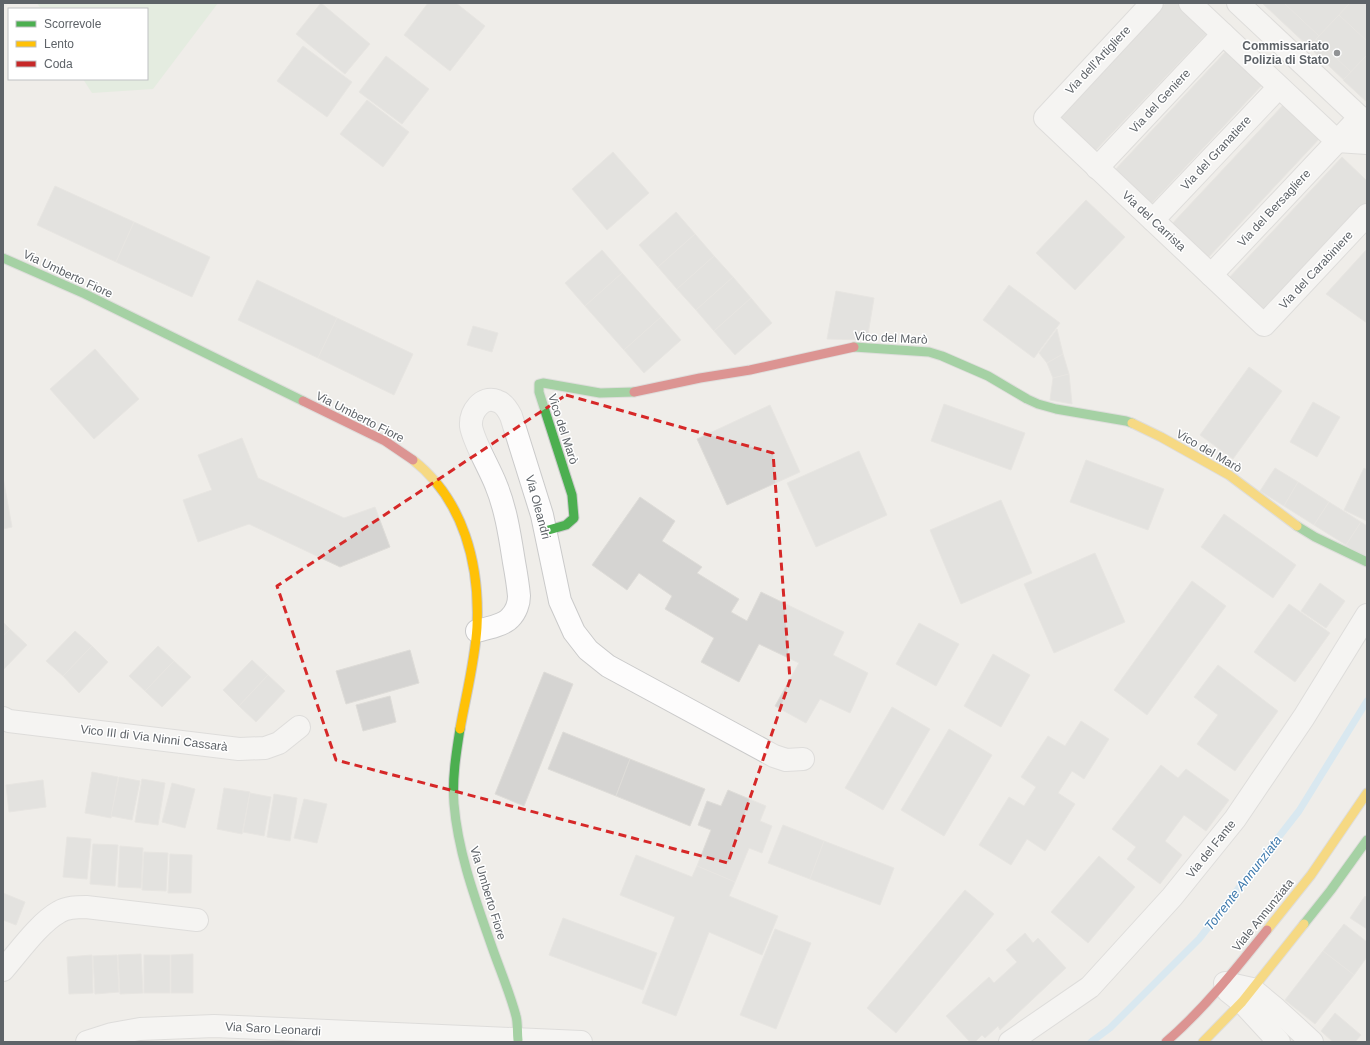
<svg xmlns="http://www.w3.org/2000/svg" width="1370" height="1045" viewBox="0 0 1370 1045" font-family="Helvetica,sans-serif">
	<rect width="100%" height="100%" fill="#efede9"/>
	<polygon fill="#d8ead4" points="37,3 218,3 153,89 92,93 83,79 147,79 147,9 41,9"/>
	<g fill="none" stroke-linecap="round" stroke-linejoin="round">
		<polyline stroke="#bee2f8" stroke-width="7" points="1091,1042 1110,1028 1199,939 1299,811 1367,701"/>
	</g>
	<g fill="#d5d4d2" stroke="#dedcd8">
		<polygon points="321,3 370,44 345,74 296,34"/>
		<polygon points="428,3 456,3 485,26 450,71 404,35"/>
		<polygon points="1166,3 1179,3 1209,31 1093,153 1057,119"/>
		<polygon points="1262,3 1350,3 1309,47"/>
		<polygon points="1284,3 1350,3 1319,36"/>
		<polygon points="1350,3 1367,3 1367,102 1309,47"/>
		<polygon points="1339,15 1367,41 1367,55 1351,72 1316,39"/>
		<polygon points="303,46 352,82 327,117 277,81"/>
		<polygon points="1228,49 1264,83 1149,206 1113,172"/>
		<polygon points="1367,55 1367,102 1343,80"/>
		<polygon points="386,56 429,89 402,124 359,92"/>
		<polygon points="367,100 409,132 383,167 340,134"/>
		<polygon points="1285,103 1321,137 1206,260 1170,226"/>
		<polygon points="613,152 649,193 607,230 572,189"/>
		<polygon points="1342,157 1367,181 1367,204 1263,314 1227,280"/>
		<polygon points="55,186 134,222 116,262 37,225"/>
		<polygon points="1086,200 1125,237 1075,290 1036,253"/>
		<polygon points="676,212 695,234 658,267 639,245"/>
		<polygon points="134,222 210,257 192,297 116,262"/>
		<polygon points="695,234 714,256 677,289 658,267"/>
		<polygon points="1367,249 1367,323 1326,294"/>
		<polygon points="602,250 622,273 585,306 565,283"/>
		<polygon points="714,256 733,277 696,310 677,289"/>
		<polygon points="622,273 661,317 624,350 585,306"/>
		<polygon points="733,277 751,298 714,331 696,310"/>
		<polygon points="257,280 337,318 318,358 238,320"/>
		<polygon points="1009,285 1060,323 1034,358 983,320"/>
		<polygon points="836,291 874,298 867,340 827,339"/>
		<polygon points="751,298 772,323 735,355 714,331"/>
		<polygon points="661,317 681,340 644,373 624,350"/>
		<polygon points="337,318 413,354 394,395 318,358"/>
		<polygon points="473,326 498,333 492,352 467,345"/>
		<polygon points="1057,329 1063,354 1047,363 1039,353"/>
		<polygon points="95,349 139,399 94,439 50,389"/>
		<polygon points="1063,354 1069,374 1053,378 1047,363"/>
		<polygon points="1249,367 1282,391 1233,459 1200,435"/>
		<polygon points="1069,374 1072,404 1050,400 1053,378"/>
		<polygon points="1313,402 1340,417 1317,457 1290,442"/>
		<polygon points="944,404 1025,433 1011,470 931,441"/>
		<polygon points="770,405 800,472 727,505 697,439"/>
		<polygon points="242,438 258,478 344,518 375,507 390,547 340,567 249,524 198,542 183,500 212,490 198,455"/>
		<polygon points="859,451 887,515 816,547 787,483"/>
		<polygon points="1086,460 1164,489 1148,530 1070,502"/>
		<polygon points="1275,468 1298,482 1284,506 1260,491"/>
		<polygon points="1364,468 1367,470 1367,521 1344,510"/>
		<polygon points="3,477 12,527 3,529"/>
		<polygon points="1298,482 1329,502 1314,525 1284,506"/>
		<polygon points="640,497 675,521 662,541 702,567 697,573 739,599 731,612 747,621 761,592 844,632 833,655 868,673 850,713 820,699 806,723 775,706 799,663 759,644 739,682 701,662 714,638 665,609 672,596 639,573 627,590 592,565"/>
		<polygon points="1001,500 1032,573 961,604 930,530"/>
		<polygon points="1329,502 1361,522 1346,545 1314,525"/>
		<polygon points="1224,514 1296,565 1273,598 1201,547"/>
		<polygon points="1361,522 1367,526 1367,559 1346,545"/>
		<polygon points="1095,553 1125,622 1054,653 1024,584"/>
		<polygon points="1192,581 1226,606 1147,715 1114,690"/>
		<polygon points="1320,583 1345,601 1326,628 1301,611"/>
		<polygon points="1289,604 1330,633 1295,682 1254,652"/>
		<polygon points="3,622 10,629 3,636"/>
		<polygon points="919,623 959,644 936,686 896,664"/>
		<polygon points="10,629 27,645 3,670 3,636"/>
		<polygon points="75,631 92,646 63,676 46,661"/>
		<polygon points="92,646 108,662 79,693 63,676"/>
		<polygon points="158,646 174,661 145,691 129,676"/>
		<polygon points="410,650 419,683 346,704 336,671"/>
		<polygon points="993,654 1030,675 1001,727 964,706"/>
		<polygon points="252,660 268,675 239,706 223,690"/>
		<polygon points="174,661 191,677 162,707 145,691"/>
		<polygon points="1218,665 1278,711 1235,771 1197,744 1218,715 1194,697"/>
		<polygon points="544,672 573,684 524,806 495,794"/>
		<polygon points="268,675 285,691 256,722 239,706"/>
		<polygon points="390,696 396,722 363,731 356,705"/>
		<polygon points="892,707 930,729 883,810 845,788"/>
		<polygon points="1081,721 1109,739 1084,779 1072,771 1058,793 1075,804 1045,851 1027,839 1011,865 979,845 1009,797 1024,806 1036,787 1021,777 1048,736 1065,746"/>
		<polygon points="949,729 992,755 944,836 901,810"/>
		<polygon points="563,732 630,759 616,796 548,769"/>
		<polygon points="630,759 705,789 690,826 616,796"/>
		<polygon points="1161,765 1178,778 1186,769 1229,800 1206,831 1184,815 1165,841 1182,855 1160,884 1127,859 1136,847 1112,829"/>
		<polygon points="92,772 118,777 111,818 85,813"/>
		<polygon points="119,777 140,781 132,820 111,816"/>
		<polygon points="142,779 165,783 158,825 135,822"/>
		<polygon points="43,780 46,807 9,812 6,785"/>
		<polygon points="172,783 195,789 185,828 162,822"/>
		<polygon points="224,788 250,792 242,834 217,829"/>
		<polygon points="728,790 766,806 760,821 772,826 762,853 749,848 735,882 697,866 711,830 698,825 707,801 721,806"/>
		<polygon points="250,793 271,797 264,836 243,832"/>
		<polygon points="274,794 297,798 290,841 267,837"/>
		<polygon points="304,799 327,804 317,843 294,838"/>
		<polygon points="783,825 824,841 810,879 768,863"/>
		<polygon points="67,837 91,839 87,879 63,877"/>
		<polygon points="824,841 894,868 880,905 810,879"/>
		<polygon points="93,844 118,845 115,886 90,884"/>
		<polygon points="120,846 143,848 141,888 118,887"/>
		<polygon points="144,852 168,853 166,891 142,890"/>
		<polygon points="170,854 192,855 191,893 168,893"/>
		<polygon points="636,855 692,877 697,866 735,882 729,896 778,916 762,955 709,932 676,1016 642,1003 675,917 620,895"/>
		<polygon points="1099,856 1135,887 1088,943 1051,912"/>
		<polygon points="965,890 994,914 896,1033 867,1008"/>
		<polygon points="3,893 25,902 16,925 3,920"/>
		<polygon points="1365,896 1367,898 1367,929 1350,918"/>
		<polygon points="563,918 657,953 643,990 549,955"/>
		<polygon points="1344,924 1367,942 1367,957 1354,975 1323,951"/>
		<polygon points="775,929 811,943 776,1029 740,1015"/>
		<polygon points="1025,933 1033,943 1038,938 1066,968 1000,1030 998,1026 985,1038 982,1035 975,1042 970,1042 946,1016 989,977 994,983 1017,962 1006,950"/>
		<polygon points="1323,951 1354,975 1315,1024 1285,1000"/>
		<polygon points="141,954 143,993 120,994 118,955"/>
		<polygon points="193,954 193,993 171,993 171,955"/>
		<polygon points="92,955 93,993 69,994 67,957"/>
		<polygon points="117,955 119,992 95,994 93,956"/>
		<rect x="144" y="955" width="26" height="38"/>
		<polygon points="1335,1013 1361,1035 1355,1042 1333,1042 1321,1031"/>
	</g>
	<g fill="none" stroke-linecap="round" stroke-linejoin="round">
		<g stroke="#cacaca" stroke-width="24">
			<g id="street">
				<polyline points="1152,3 1045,118 1264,325 1367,215"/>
				<polyline points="1190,3 1337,141 1367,143"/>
				<polyline points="1238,3 1367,124"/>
				<polyline points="1097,168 1223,34"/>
				<polyline points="1153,220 1279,87"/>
				<polyline points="1211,275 1360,117"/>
				<path d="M477,631C485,629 504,625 510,618C516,612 519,603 519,596C518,585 516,573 514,562C510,537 506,509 496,485C490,469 473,441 471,426C470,412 482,395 497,401C504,403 508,410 511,416L542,515L560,601L574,632L588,650L608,666L774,756L786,760L803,759"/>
				<polyline points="3,718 9,721 239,749 265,748 279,743 299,727"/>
				<path d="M3,970C18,953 39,923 59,912C67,907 77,907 86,907L197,920"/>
				<polyline points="1225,983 1252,989 1276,1009 1312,1042"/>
				<polyline points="1228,991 1242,1002 1279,1042"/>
				<polyline points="87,1042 112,1034 140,1029 214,1026 581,1042"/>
				<polyline points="1010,1042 1090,987 1172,897 1235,819 1304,717 1367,615"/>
			</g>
		</g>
		<g stroke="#cbcbcb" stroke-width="11">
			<g id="fast">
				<polyline points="3,258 85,294 303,401"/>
				<polyline points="854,347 929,352 942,356 988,376 1027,399 1038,404 1056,409 1126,421 1132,423"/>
				<polyline points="1297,526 1315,537 1367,562"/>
				<polyline points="545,531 566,525 574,518 572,495 539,392 539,384 543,383 600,393 634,392"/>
				<path d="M460,729C456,754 452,779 454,804C458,853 476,901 492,947C500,970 510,993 516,1016C518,1023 517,1032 518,1040"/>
				<polyline points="1304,924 1331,890 1367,840"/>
			</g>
		</g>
		<g stroke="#cbcbcb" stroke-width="11">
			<g id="slow">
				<polyline points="1132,423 1161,437 1229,475 1297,526"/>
				<path d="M413,460C464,500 480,565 477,627C475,661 466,695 460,729"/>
				<polyline points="1267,930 1311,875 1367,793"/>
				<polyline points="1203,1042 1242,1002 1304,924"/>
			</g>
		</g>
		<g stroke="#cbcbcb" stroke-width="11">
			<g id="jam">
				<polyline points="634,392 700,378 750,370 854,347"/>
				<polyline points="303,401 385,441 413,460"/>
				<path d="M1166,1042C1204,1009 1235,970 1267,930"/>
			</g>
		</g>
		<use href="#street" stroke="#fdfcfc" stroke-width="22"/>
		<use href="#fast" stroke="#4caf50" stroke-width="9"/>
		<use href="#slow" stroke="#ffc107" stroke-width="9"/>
		<use href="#jam" stroke="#c62828" stroke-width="9"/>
	</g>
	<path d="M0 0H1370V1045H0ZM566,395L773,453L790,680L728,863L336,760L277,586Z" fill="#efede9" fill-opacity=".55" fill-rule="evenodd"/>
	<path fill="none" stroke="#d62828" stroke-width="3" stroke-dasharray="8 5" stroke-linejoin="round" d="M566,395L773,453L790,680L728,863L336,760L277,586Z"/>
	<circle fill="#919395" stroke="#fff" stroke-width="1.5" cx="1337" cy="53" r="4"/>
	<g text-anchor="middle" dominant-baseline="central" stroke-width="3" stroke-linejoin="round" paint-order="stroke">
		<g font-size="12" font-weight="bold" fill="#5e6368" stroke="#fff" text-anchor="end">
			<text x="1329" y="46">Commissariato<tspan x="1329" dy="14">Polizia di Stato</tspan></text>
		</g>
		<g font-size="12" fill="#5e6368" stroke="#fff">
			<text transform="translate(1098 60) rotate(-47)">Via dell'Artigliere</text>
			<text transform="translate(1160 101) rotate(-47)">Via del Geniere</text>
			<text transform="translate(1216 153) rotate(-47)">Via del Granatiere</text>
			<text transform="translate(1274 208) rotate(-47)">Via del Bersagliere</text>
			<text transform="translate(1154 221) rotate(43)">Via del Carrista</text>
			<text transform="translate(1316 270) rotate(-47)">Via del Carabiniere</text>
			<text transform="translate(68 274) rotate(25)">Via Umberto Fiore</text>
			<text transform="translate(891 338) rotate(3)">Vico del Marò</text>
			<text transform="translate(360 417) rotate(27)">Via Umberto Fiore</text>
			<text transform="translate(563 429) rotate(72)">Vico del Marò</text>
			<text transform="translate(1209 451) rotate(30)">Vico del Marò</text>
			<text transform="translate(538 507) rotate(75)">Via Oleandri</text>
			<text transform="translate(154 738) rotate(7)">Vico III di Via Ninni Cassarà</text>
			<text transform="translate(1211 849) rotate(-51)">Via del Fante</text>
			<text transform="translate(488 893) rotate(73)">Via Umberto Fiore</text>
			<text transform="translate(1263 915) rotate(-51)">Viale Annunziata</text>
			<text transform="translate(273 1029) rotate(3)">Via Saro Leonardi</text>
		</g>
		<g font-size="13" font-style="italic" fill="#3e7aad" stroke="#fff">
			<text transform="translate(1243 883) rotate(-52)">Torrente Annunziata</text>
		</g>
	</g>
	<rect width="1370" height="1045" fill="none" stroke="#5e6368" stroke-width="8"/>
	<rect x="8" y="8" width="140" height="72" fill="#ffffff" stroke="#bfc1c3"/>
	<rect x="16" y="21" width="20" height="6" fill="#4caf50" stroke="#bfc1c3"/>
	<text x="44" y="28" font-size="12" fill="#5e6368">Scorrevole</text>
	<rect x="16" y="41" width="20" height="6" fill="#ffc107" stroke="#bfc1c3"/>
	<text x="44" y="48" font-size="12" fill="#5e6368">Lento</text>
	<rect x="16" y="61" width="20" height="6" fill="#c62828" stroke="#bfc1c3"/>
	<text x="44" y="68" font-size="12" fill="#5e6368">Coda</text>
</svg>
